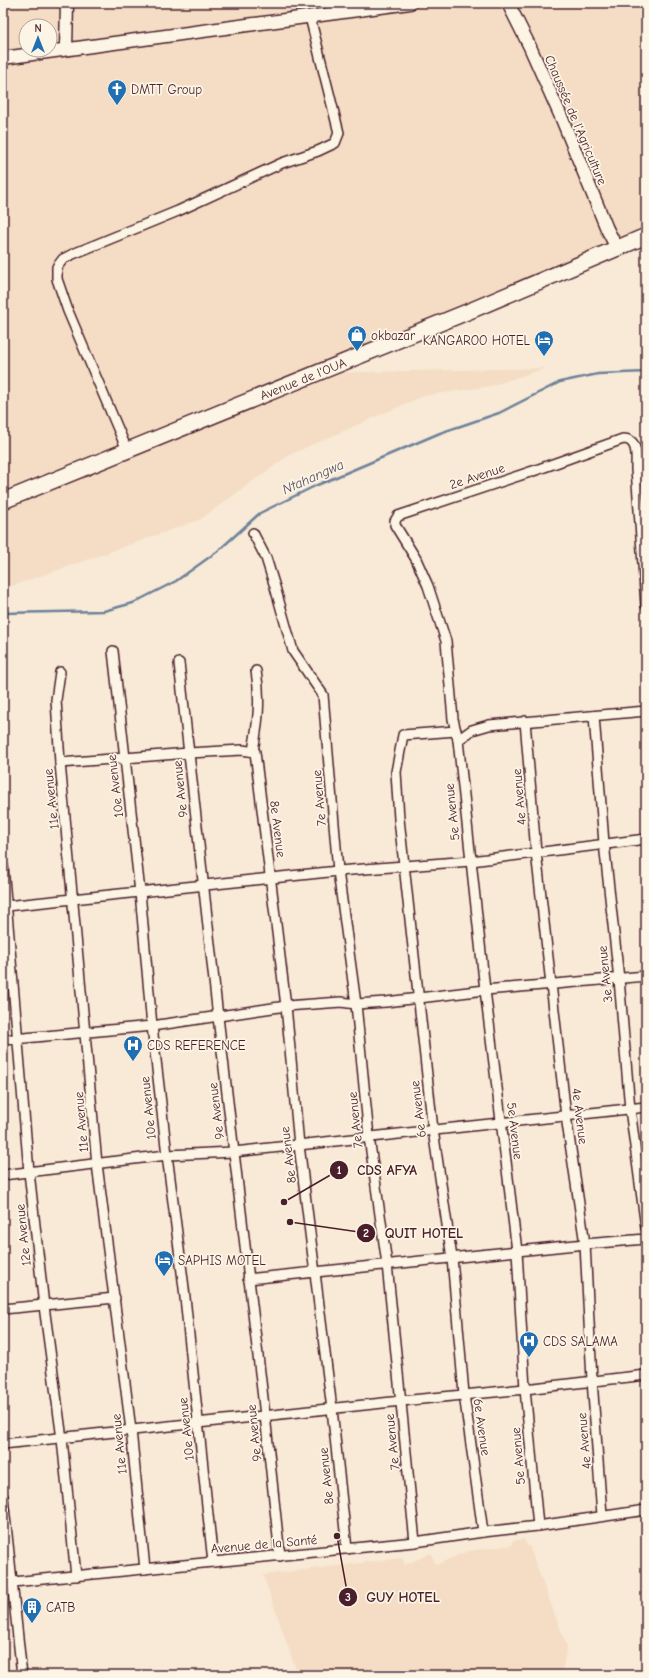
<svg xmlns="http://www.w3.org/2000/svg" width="649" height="1678" viewBox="0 0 649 1678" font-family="'Comic Neue',sans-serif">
	<rect width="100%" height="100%" fill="#f8ead6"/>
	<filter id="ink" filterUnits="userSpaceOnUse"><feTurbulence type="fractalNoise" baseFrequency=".025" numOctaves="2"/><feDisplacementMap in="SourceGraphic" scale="8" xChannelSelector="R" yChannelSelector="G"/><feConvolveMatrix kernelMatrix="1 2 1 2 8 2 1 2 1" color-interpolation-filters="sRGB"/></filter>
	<g filter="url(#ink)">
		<g fill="#f4ddc4" fill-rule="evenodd">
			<path d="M3,3H646V236L319,373L546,368L491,386L423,396L289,455L201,519L98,556L3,589ZM26,26H50V50H26Z"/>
			<polygon points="524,1539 527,1546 529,1546 567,1647 561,1675 298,1675 263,1575 402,1558 405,1565 431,1553 436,1565 468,1551 513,1545 512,1541"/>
		</g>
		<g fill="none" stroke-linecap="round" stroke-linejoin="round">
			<polyline stroke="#6d819a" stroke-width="2.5" points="3,613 104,611 133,603 176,581 218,551 260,513 315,486 440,433 499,413 560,382 598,374 646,372"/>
			<g stroke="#4a1f2b" stroke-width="12">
				<g id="minor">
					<polyline points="127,450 68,311 57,279 57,267 63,259 73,254 178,211 282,163 318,151 335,143 339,133 310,17"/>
					<polyline points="253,533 266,558 275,587 293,651 323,695 338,871 356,1004 369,1137 387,1264 415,1542"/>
					<polyline points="113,651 140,892 152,1026 167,1155 184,1288 213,1562"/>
					<polyline points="179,663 218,1017 265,1415 280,1556"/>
					<polyline points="60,672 56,700 60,763 97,1164 131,1430 145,1569"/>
					<polyline points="594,716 604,843 619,979 630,1109 646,1228"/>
					<polyline points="525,721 536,852 566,1116 585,1244 592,1380 602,1515"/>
					<polyline points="456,731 403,735 396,772 399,819 433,1130 452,1258 464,1394 483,1532"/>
					<polyline points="458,740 472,730 489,725 646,711"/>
					<path d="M253,751C258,723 261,699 256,671"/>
					<polyline points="60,763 189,753 242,750 255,752 286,1006 299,1145 332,1409 347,1549"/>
					<polyline points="3,866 29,1172 44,1306 62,1439 76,1576"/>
					<polyline points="6,906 338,871 471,861 646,839"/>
					<polyline points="3,1040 152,1026 286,1006 341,1002 356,1004 386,1002 485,990 646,976"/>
					<polyline points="3,1175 167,1155 234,1152 646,1107"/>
					<polyline points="248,1279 585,1244 646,1239"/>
					<polyline points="3,1309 115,1298"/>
					<polyline points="3,1444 401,1401 525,1389 646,1375"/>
					<polyline points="3,1497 22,1675"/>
					<path d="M538,1526L525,1389L517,1251L485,990L458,740L453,719L446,641L428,586L416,559L395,525V521L398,516L536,470L623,439C639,439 636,458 636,469L646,605"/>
					<polyline points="3,1583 415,1542 483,1532 538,1526 646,1510"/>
				</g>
			</g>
			<g stroke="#4a1f2b" stroke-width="15">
				<g id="tertiary">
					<polyline points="508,3 530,47 562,119 607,229 617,248"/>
					<polyline points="66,49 67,3"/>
					<polyline points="3,58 410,3"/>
				</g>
			</g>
			<g stroke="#4a1f2b" stroke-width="18">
				<polyline id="primary" points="3,501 472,310 646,236"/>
			</g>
			<use href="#minor" stroke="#fcf5e5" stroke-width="9"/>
			<use href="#tertiary" stroke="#fcf5e5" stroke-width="12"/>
			<use href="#primary" stroke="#fcf5e5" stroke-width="15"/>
		</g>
	</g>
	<defs>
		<g id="church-pin" transform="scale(1)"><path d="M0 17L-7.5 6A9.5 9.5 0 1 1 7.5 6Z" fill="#1f6fb2" stroke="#fcf5e5"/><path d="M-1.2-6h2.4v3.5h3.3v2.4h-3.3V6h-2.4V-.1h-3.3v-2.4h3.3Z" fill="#fff"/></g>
		<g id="shop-pin" transform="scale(1)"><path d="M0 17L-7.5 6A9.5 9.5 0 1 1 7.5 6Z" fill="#1f6fb2" stroke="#fcf5e5"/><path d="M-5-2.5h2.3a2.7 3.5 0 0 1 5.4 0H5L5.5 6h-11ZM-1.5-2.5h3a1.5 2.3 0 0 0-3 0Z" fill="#fff"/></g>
		<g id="hotel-pin" transform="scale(1)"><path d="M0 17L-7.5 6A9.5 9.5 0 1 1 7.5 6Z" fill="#1f6fb2" stroke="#fcf5e5"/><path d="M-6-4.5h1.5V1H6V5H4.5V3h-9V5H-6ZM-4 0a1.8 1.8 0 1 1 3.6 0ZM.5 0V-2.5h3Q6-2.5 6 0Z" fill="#fff"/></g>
		<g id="hospital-pin" transform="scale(1)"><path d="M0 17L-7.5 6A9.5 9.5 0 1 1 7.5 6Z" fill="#1f6fb2" stroke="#fcf5e5"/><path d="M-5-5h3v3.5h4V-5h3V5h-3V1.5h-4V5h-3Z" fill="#fff"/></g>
		<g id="building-pin" transform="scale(1)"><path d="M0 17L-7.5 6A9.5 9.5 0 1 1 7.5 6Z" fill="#1f6fb2" stroke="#fcf5e5"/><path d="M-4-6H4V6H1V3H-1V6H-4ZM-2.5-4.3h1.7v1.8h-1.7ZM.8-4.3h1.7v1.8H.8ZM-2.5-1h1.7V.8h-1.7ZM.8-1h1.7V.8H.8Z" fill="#fff"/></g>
	</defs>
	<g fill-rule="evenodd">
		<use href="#church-pin" x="117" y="89"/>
		<use href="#shop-pin" x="357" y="335"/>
		<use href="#hotel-pin" x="544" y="340"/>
		<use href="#hospital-pin" x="133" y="1045"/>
		<use href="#hotel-pin" x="164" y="1260"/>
		<use href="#hospital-pin" x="529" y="1341"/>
		<use href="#building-pin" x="32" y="1607"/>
	</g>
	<g text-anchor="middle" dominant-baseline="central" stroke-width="3.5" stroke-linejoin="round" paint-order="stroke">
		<g font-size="13" fill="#4a1f2b" stroke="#fcf5e5" text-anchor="start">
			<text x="131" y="89">DMTT Group</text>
			<text x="371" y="335">okbazar</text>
			<text x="530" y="340" text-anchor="end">KANGAROO HOTEL</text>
			<text x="147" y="1045">CDS REFERENCE</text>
			<text x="178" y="1260">SAPHIS MOTEL</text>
			<text x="543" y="1341">CDS SALAMA</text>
			<text x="46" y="1607">CATB</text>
		</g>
		<g font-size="13" fill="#4a1f2b" stroke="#fcf5e5">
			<text transform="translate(576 120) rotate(67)">Chaussée de l'Agriculture</text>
			<text transform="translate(303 379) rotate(-22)">Avenue de l'OUA</text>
			<text transform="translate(477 476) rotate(-18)">2e Avenue</text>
			<text transform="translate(115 786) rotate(-97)">10e Avenue</text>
			<text transform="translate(180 789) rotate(-96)">9e Avenue</text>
			<text transform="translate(519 797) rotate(-95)">4e Avenue</text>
			<text transform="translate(319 798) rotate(-95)">7e Avenue</text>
			<text transform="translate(51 799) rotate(-96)">11e Avenue</text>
			<text transform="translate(452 812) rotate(-96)">5e Avenue</text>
			<text transform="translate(278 829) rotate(83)">8e Avenue</text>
			<text transform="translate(605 974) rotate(-96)">3e Avenue</text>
			<text transform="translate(148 1108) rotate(-96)">10e Avenue</text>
			<text transform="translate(418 1109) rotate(-97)">6e Avenue</text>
			<text transform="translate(216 1111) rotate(-97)">9e Avenue</text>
			<text transform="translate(580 1116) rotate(83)">4e Avenue</text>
			<text transform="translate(355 1120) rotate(-96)">7e Avenue</text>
			<text transform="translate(81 1122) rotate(-95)">11e Avenue</text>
			<text transform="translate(515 1131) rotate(83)">5e Avenue</text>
			<text transform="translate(288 1155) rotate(-97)">8e Avenue</text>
			<text transform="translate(23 1235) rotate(-96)">12e Avenue</text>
			<text transform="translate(482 1427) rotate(82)">6e Avenue</text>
			<text transform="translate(186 1429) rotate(-96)">10e Avenue</text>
			<text transform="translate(254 1433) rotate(-96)">9e Avenue</text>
			<text transform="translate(584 1441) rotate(-95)">4e Avenue</text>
			<text transform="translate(392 1442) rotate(-96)">7e Avenue</text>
			<text transform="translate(119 1444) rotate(-96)">11e Avenue</text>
			<text transform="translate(518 1456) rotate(-95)">5e Avenue</text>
			<text transform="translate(326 1476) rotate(-96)">8e Avenue</text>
			<text transform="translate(264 1544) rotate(-5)">Avenue de la Santé</text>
		</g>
		<g font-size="14" font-style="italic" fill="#5b5062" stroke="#fcf5e5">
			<text transform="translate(313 477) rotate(-24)">Ntahangwa</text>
		</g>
	</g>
	<path fill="none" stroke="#4a1f2b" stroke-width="1.5" d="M284 1202L339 1170M290 1222L366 1233M337 1536L348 1597"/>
	<g fill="#4a1f2b" stroke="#fcf5e5" stroke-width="1.5">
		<circle cx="284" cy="1202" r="4"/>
		<circle cx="290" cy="1222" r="4"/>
		<circle cx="337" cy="1536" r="4"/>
		<circle cx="339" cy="1170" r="10"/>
		<circle cx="366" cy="1233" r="10"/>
		<circle cx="348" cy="1597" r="10"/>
	</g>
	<g font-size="12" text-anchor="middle" font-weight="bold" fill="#fff">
		<text x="339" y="1174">1</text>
		<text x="366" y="1237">2</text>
		<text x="348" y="1601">3</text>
	</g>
	<g font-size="14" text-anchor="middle" font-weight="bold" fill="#4a1f2b" stroke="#fcf5e5" stroke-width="3.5" stroke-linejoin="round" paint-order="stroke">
		<text x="387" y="1175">CDS AFYA</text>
		<text x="424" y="1238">QUIT HOTEL</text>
		<text x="403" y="1602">GUY HOTEL</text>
	</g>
	<rect width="649" height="1678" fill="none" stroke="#fcf5e5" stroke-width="16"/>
	<rect x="8" y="8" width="633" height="1662" fill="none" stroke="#4a1f2b" stroke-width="1.5" filter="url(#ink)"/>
	<g transform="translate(38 38)"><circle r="19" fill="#fcf5e5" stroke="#b59f9b"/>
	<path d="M0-3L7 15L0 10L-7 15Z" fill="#1f6fb2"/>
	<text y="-6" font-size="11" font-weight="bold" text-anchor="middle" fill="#4a1f2b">N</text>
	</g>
</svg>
